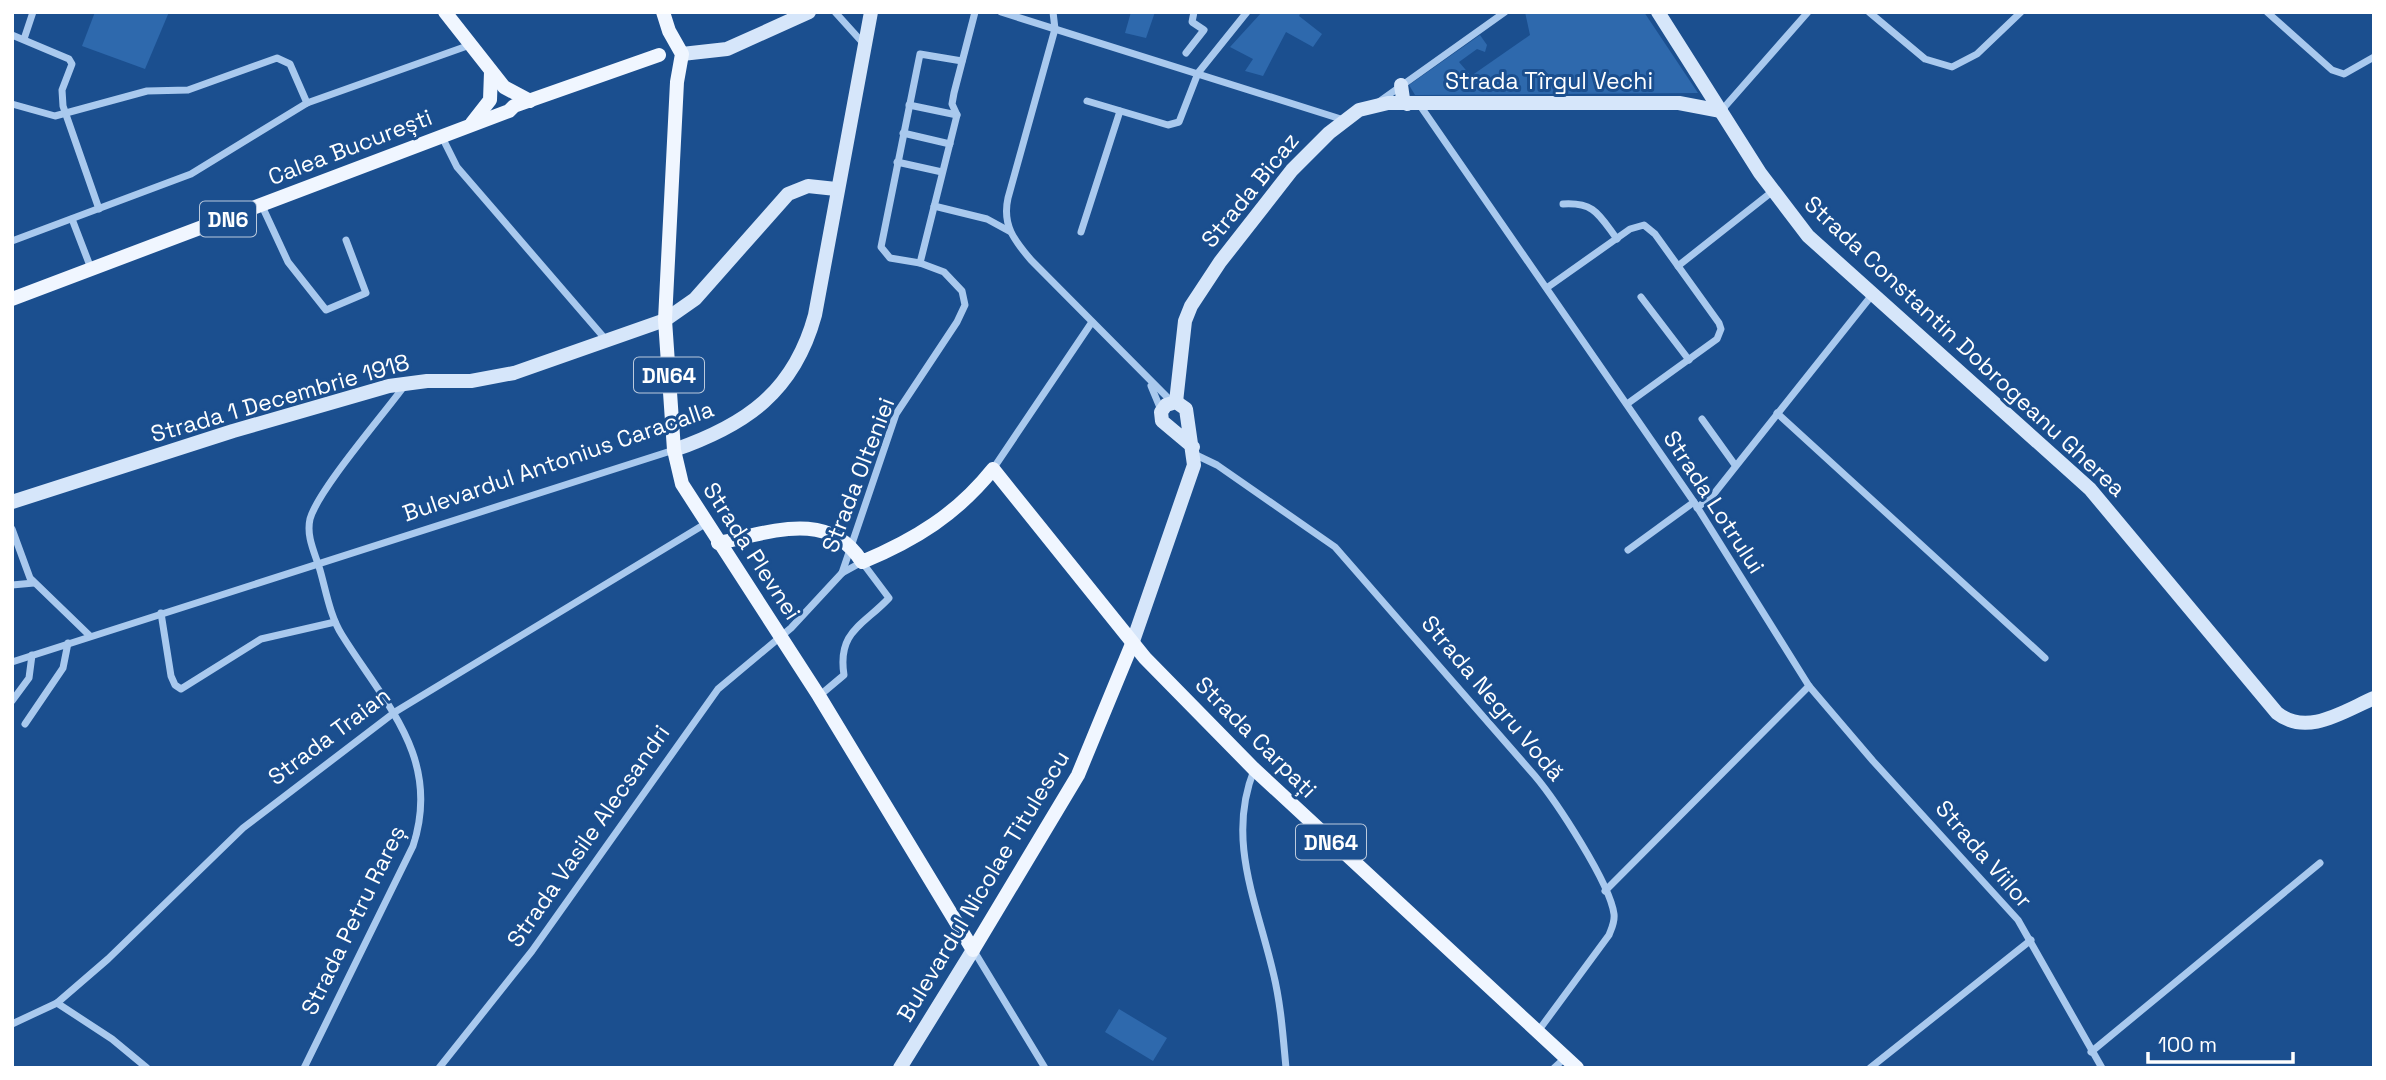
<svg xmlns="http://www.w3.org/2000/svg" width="2386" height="1080" viewBox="0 0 2386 1080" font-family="'Space Grotesk',sans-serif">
	<rect width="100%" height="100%" fill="#1b4f8f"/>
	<g fill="#2e69ad">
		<polygon points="95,12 169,12 145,69 82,46"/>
		<polygon points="1131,12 1155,12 1146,38 1125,33"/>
		<polygon points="1262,12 1301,12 1299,16 1322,34 1313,47 1286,32 1263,76 1245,71 1253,59 1230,47"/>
		<polygon points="1525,12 1644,12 1698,93 1415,95 1409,85 1480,35 1487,45 1485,52 1477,49 1459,62 1471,76 1530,35"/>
		<polygon points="1119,1009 1167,1038 1153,1061 1105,1032"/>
	</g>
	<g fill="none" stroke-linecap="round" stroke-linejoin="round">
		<g stroke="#a9c9ee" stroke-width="7">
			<polyline points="835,12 863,43"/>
			<polyline points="1001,12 1344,120"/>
			<path d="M1053,12L1055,29L1008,198C1002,225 1014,240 1031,260L1172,402"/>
			<polyline points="1869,12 1925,59 1952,67 1977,54 2021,12"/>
			<polyline points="2267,12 2332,70 2344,74 2374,57"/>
			<polyline points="12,35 69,59 72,64 62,90 63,106 99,209"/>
			<polyline points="24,39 33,12"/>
			<polyline points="1186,53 1204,30 1192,22 1194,12"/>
			<polyline points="1087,101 1168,125 1179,122 1198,73 1247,12"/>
			<polyline points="1380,101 1505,12"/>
			<polyline points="12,104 55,116 147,91 188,90 277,58 290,64 307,103"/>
			<polyline points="1419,104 1694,502 1809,686 1873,761 2018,920 2102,1068"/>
			<polyline points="909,105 957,115"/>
			<polyline points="1721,111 1808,12"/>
			<polyline points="903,133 950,144"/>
			<polyline points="442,137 457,167 607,341"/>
			<polyline points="897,162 942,172"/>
			<path d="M1563,204C1595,202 1599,215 1617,239"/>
			<polyline points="262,206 288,262 326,310 366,293 346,240"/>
			<polyline points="934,206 987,219 1009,231"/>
			<polyline points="72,219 92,271"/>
			<polyline points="1081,232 1120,111"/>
			<polyline points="12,241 191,174 307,103 470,45"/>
			<polyline points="920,263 957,115 952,104 954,93 975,12"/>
			<polyline points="1678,266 1773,191"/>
			<polyline points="1548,287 1630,229 1644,225 1655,234 1719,323 1721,329 1717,339 1627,404"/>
			<polyline points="1641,297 1689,360"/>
			<polyline points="1151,386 1161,410"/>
			<polyline points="1777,413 2045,658"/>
			<polyline points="1702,419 1735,465"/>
			<path d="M1194,454L1217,465L1335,547L1535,776C1556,801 1610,883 1614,914C1615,922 1612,927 1609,935L1539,1030"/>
			<polyline points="993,469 1092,322"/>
			<polyline points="1697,508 1713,495 1872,295"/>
			<polyline points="12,529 30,578 90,636"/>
			<polyline points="1628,550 1694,502"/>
			<polyline points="842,573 896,414 957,322 965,305 962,291 944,272 920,263 890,258 881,247 920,54 962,61"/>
			<polyline points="12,585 34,583"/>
			<polyline points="161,613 171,676 175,685 181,689 261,639 335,622"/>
			<polyline points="12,662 674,450"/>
			<polyline points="12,701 29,678 32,655"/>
			<polyline points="25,724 63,668 68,643"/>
			<path d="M1254,770C1226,840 1257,903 1273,972C1281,1004 1283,1036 1286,1068"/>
			<polyline points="1605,891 1809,686"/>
			<polyline points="974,951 1045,1068"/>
			<polyline points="57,1003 112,1039 147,1068"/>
			<polyline points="12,1024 57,1003 108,959 243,828 395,712 705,524"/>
			<polyline points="2091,1052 2320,863"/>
			<path d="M304,1068L413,846C442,758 385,704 342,635C330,616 326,591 320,570C315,553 306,537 310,519C318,490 384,414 405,385"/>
			<path d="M439,1068L532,951L718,689L791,628L842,573L862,562L889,598C864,625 837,631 844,675L819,696"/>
			<polyline points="1554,1068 1566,1057"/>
			<polyline points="1870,1068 2031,940"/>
		</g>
		<g stroke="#d6e6fa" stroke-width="14">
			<path d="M1658,12L1760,173L1808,236L2090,489L2277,713C2307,737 2344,711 2374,698"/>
			<polyline points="682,54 727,49 809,12"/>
			<polyline points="1401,85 1403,99 1407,104"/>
			<polyline points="1176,402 1185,321 1191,306 1220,262 1292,170 1329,133 1359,110 1388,103 1679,103 1721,111"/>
			<path d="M674,450C746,425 794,392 815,315L871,12"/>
			<polyline points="12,502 233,431 389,386 427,381 471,381 514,373 665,320 695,299 788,194 808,186 836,189"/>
			<polyline points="1132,644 1194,465 1186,409 1176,402 1166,405 1161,412 1162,421 1193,447"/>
			<polyline points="900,1068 973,950"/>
		</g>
		<g stroke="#f0f6ff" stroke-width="14">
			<polyline points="445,12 504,87 530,101"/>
			<polyline points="663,12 669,31 682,54 677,82 665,320 674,450 682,484 819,696 973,950 1078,775 1132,644"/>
			<polyline points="472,123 490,100 491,72"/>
			<polyline points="12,299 509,111 514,106 659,55"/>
			<path d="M718,543C769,533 828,508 862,562C915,540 957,514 993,469L1145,658L1254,769L1577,1068"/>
		</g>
	</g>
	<g text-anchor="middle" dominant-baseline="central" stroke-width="6" stroke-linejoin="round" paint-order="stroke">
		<g fill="#1b4f8f" stroke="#bbcadd" stroke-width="2">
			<rect x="200" y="201.5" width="56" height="35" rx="5"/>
			<rect x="634" y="357.5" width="70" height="35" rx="5"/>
			<rect x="1296" y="824.5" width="70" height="35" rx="5"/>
		</g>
		<g font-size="21" font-weight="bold" fill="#fff">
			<text x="228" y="219">DN6</text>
			<text x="669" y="375">DN64</text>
			<text x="1331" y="842">DN64</text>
		</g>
		<g font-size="23" fill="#fff" stroke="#1b4f8f">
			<text x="1549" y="81">Strada Tîrgul Vechi</text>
			<text transform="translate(350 147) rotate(-21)">Calea București</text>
			<text transform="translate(1250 190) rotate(-51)">Strada Bicaz</text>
			<text transform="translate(1965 346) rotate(43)">Strada Constantin Dobrogeanu Gherea</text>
			<text transform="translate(280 398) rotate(-16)">Strada 1 Decembrie 1918</text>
			<text transform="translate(558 461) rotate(-19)">Bulevardul Antonius Caracalla</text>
			<text transform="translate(858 475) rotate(-69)">Strada Olteniei</text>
			<text transform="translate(1714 502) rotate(57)">Strada Lotrului</text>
			<text transform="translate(752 551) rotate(57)">Strada Plevnei</text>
			<text transform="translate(1493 698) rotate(50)">Strada Negru Vodă</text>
			<text transform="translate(329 736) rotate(-37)">Strada Traian</text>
			<text transform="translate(1256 737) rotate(45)">Strada Carpați</text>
			<text transform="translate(588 836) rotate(-55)">Strada Vasile Alecsandri</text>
			<text transform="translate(1984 854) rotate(49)">Strada Viilor</text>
			<text transform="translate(983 886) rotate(-59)">Bulevardul Nicolae Titulescu</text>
			<text transform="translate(353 920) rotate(-64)">Strada Petru Rareș</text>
		</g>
	</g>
	<rect width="2386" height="1080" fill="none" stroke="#ffffff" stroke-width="28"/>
	<path d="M2148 1052v10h145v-10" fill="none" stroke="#ffffff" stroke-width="3.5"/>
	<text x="2158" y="1052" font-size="21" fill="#ffffff" stroke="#1b4f8f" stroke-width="5" paint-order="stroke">100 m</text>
</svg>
